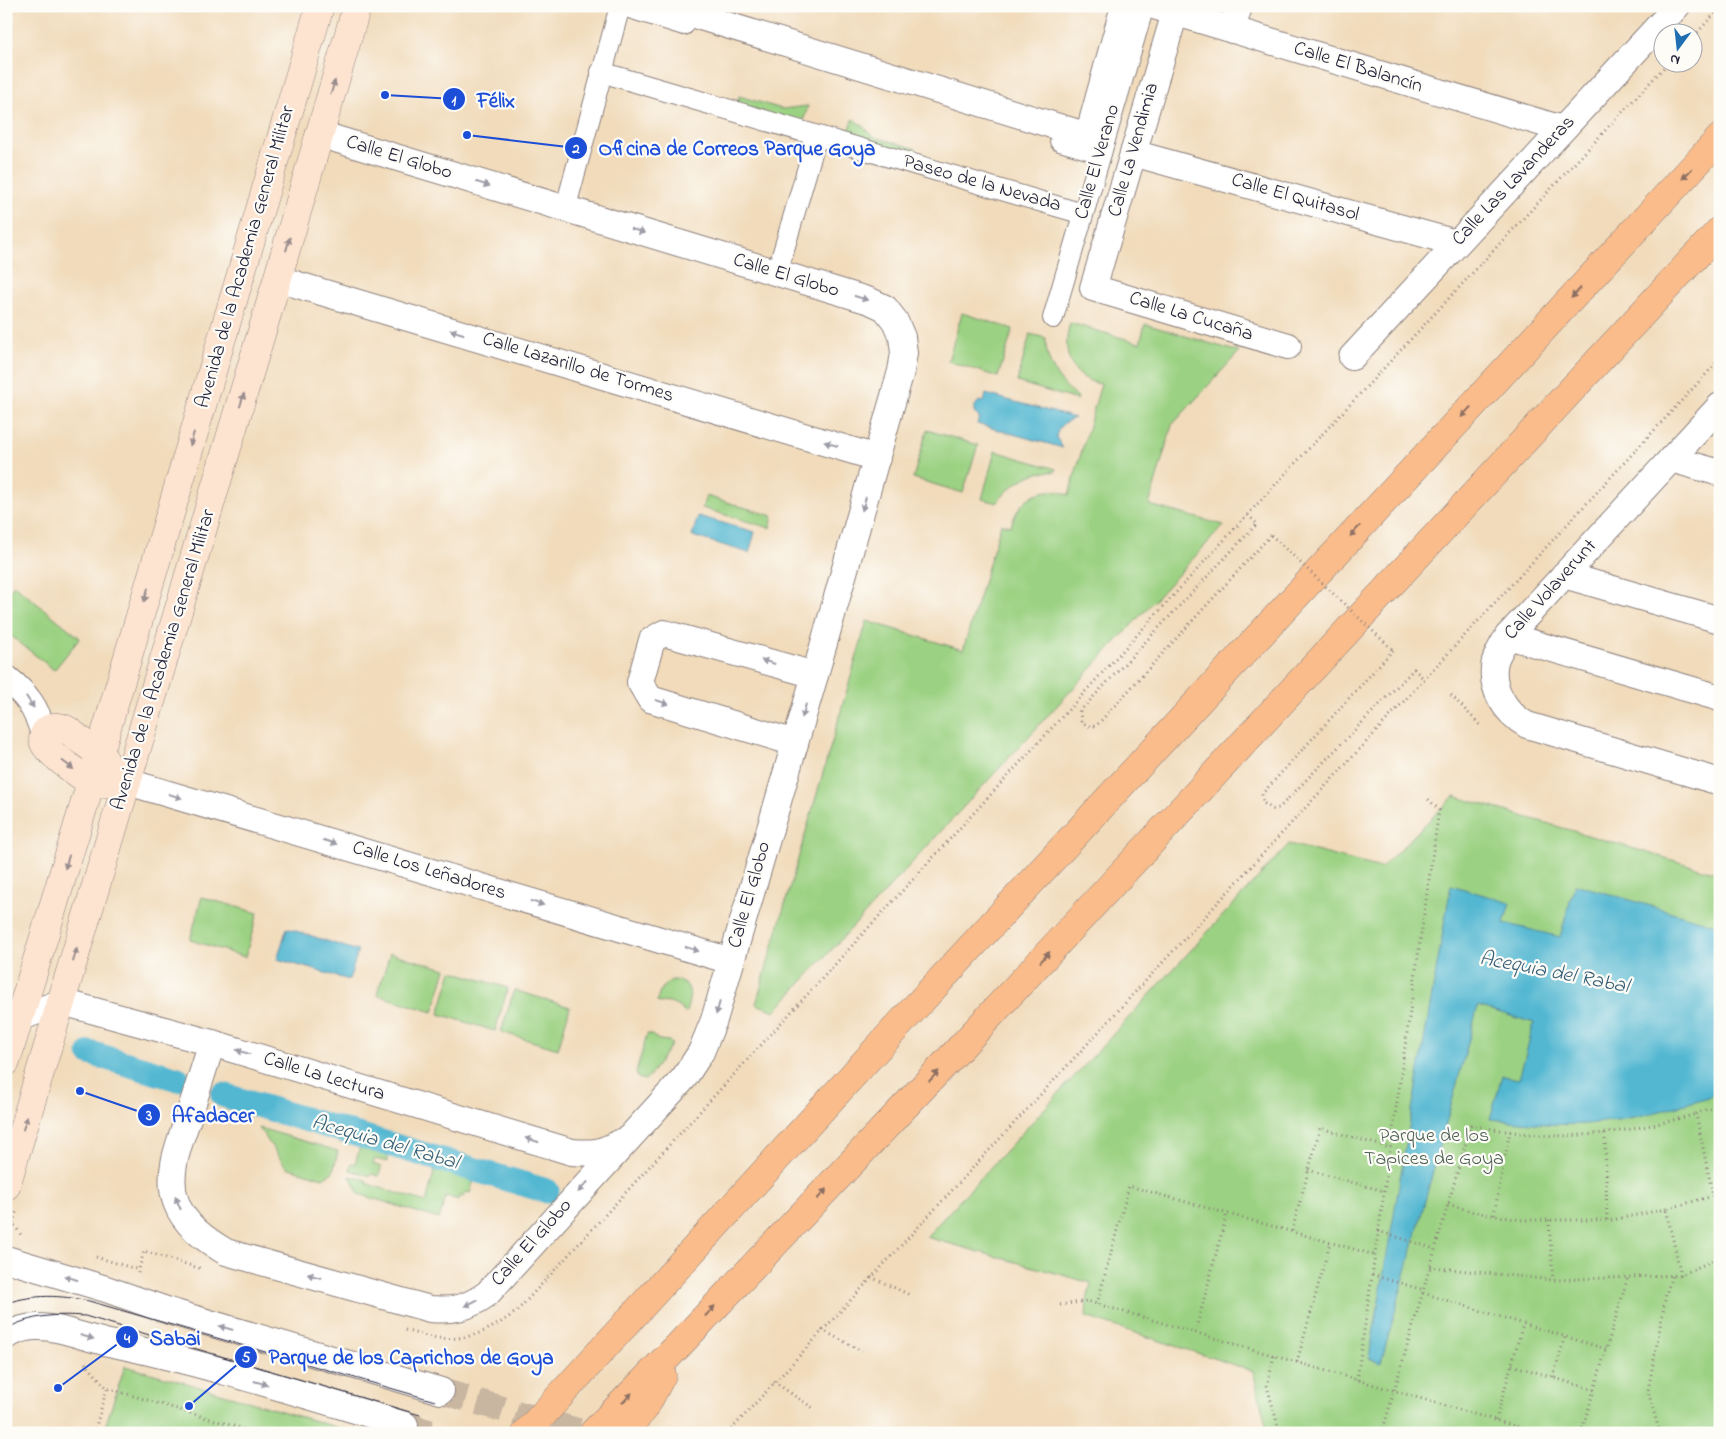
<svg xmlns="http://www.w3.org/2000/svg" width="1726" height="1439" viewBox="0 0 1726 1439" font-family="'Indie Flower',sans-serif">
	<rect width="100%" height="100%" fill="#fdfcf7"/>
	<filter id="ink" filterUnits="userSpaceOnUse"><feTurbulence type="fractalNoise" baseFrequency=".02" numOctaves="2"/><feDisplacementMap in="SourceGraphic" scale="10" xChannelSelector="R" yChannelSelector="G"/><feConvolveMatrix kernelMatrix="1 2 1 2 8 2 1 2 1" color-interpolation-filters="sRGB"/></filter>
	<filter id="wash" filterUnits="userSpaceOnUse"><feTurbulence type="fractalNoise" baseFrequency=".0096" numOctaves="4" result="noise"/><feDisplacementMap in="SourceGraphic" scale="20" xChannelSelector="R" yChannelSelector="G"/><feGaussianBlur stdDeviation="1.12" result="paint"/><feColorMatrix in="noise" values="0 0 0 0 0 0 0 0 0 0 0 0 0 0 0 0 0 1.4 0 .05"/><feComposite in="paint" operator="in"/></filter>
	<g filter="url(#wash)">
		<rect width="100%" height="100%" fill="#f1dbbb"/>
		<g fill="#9bd182" stroke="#5e7a5e">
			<polygon points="739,96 782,109 808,106 802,125 737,105"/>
			<polygon points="853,119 863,126 874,137 917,149 914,158 847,138"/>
			<polygon points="962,313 1013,329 998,377 948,361"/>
			<path d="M1070,323L1140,343L1145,324L1239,352L1172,425L1149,505L1224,525L775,1011L756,1004L867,621L963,650L1001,524L1011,526C1017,506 1030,490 1054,491C1059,491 1064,494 1069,495L1101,384C1096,383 1091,382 1086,379C1065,367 1064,344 1070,323Z"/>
			<path d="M1030,334L1046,338C1045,363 1059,383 1078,397L1077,400L1017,382Z"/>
			<polygon points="927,430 978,445 963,493 913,478"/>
			<path d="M995,451L1056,469L1055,472C1032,469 1010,485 997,503L982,499Z"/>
			<polygon points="706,496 773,516 770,528 702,508"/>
			<polygon points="14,585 80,638 54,670 6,632 6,595"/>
			<polygon points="1454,796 1720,874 1720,1433 1268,1433 1253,1371 1086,1317 1087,1301 1091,1283 926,1237 1289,844 1381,868"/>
			<polygon points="202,897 258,913 245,957 190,940"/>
			<polygon points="390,953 446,969 433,1012 377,995"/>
			<polygon points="452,971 508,988 495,1031 439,1014"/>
			<path d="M672,980C694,980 691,997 686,1012H684C677,1005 670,1001 659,1003L657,1001C660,991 662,985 672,980Z"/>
			<polygon points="514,990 570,1007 558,1049 501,1032"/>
			<polygon points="647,1034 650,1034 659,1040 669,1041 672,1044 649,1077 644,1080 638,1078 636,1073"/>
			<polygon points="259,1128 338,1151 333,1172 323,1178 286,1167"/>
			<polygon points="360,1146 388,1155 387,1162 375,1159 373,1164 381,1167 379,1176 372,1174 371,1176 350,1170 351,1163 355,1164"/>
			<polygon points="435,1169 474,1180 470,1193 466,1192 464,1197 460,1196 459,1200 446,1196 439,1219 359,1194 350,1176 366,1180 368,1184 426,1202"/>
			<polygon points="125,1366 176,1380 356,1433 103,1433"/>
		</g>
		<g fill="#53b7d1" stroke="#3a6c86">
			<path d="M986,394L1075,418C1064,422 1059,425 1056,437L1063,448L977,424L979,417L974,413V407L979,401L984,402Z"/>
			<polygon points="698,516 755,532 749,553 692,536"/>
			<path d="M1575,884L1720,926V1093C1676,1108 1632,1120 1585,1124C1554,1126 1521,1122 1490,1119L1502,1076L1519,1079L1534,1023L1478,1006L1381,1363L1369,1358L1451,885L1510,903L1504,923L1560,937Z"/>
			<polygon points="287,928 358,951 349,980 277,959"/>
		</g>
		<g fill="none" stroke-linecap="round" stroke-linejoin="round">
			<g stroke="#53b7d1" stroke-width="25">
				<polyline points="90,1053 178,1079"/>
				<polyline points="223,1095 547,1191"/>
			</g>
		</g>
	</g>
	<g filter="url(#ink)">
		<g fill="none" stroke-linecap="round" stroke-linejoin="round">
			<g stroke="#c8b6a1" stroke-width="26" stroke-dasharray="26 13" stroke-linecap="butt">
				<polyline points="441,1391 584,1433"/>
				<polyline points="405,1425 432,1433"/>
			</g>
			<g stroke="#8a7e7b" stroke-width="22">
				<g id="pedestrian">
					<polyline points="623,6 684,25"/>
					<polyline points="601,72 1083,214"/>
					<polyline points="1060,141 1101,153"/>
					<polyline points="565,210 620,6"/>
					<polyline points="777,273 817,136"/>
					<polyline points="1053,318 1144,6"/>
				</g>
			</g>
			<g stroke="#8a7e7b" stroke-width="28">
				<g id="minor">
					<polyline points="665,6 1088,136 1124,6"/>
					<polyline points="1154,6 1562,129"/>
					<polyline points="1175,13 1093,288 1288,346"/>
					<polyline points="1232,30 1239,6"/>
					<polyline points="1133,153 1456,243"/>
					<polyline points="278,279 877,458"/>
					<polyline points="1352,357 1677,6"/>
					<path d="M1720,406L1508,636C1503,644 1498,652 1495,661C1489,687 1505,713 1527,725L1720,782"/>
					<polyline points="1671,459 1720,473"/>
					<polyline points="1564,575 1720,620"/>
					<polyline points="1508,636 1720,698"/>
					<path d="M6,678C27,695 36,707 44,734"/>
					<polyline points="795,743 650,699 640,682 652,640 664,633 815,675"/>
					<polyline points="128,782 731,961"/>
					<path d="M19,1018L62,1002L212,1043L572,1152C595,1154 603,1152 623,1141"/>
					<path d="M212,1043C205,1065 198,1087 191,1109C182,1137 165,1172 176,1202C184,1225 206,1240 226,1252L430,1309C454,1311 467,1308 487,1294L684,1078L701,1052L714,1020L815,675L901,371L904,353L902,337L895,321L885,308L870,301L319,134"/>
					<polyline points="6,1259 106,1289 172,1312 441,1391"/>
					<path d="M6,1336C15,1331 25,1327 35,1327C59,1326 85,1338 109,1343C209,1364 307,1396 405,1425"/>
				</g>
			</g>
			<g stroke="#8a7e7b" stroke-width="29">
				<g id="secondary">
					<path d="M109,783C104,784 99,784 94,783C85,780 49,753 45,745C38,733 52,723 63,728C69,730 74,735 79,739C90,747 104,755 109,768"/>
					<polyline points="6,1062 91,782 320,6"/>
					<polyline points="6,1186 268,311 357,6"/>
				</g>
			</g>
			<g stroke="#8a7e7b" stroke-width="29">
				<g id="trunk">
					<polyline points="526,1433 897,1027 1720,138"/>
					<polyline points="593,1433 677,1347 960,1048 1720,230"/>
					<polyline points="622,1433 644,1409 662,1375"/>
				</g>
			</g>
			<g stroke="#8a7e7b" stroke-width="3" stroke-dasharray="1 4" stroke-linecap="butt">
				<polyline points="1694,36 1720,8"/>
				<polyline points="1248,515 1257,524 1080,711 1081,722 1091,727 1097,725 1271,535"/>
				<polyline points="1393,650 1262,794 1263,803 1273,809 1279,808 1414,669 1424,679"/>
				<polyline points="1451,695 1481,726"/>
				<polyline points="1605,1134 1607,1220"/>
				<polyline points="1308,1170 1384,1191"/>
				<polyline points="1448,1204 1474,1212 1521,1220 1612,1220 1666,1209"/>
				<polyline points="1494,1215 1510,1131"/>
				<polyline points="1549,1220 1553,1280"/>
				<polyline points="6,1221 13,1223 21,1235 23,1236"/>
				<polyline points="13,1223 17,1209"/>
				<polyline points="1292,1231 1320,1128 1390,1148"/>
				<polyline points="1378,1231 1435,1249"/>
				<polyline points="96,1257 139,1270"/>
				<polyline points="1430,1267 1553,1280 1681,1275 1720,1257"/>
				<polyline points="138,1273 144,1251 202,1269"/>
				<polyline points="1372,1275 1424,1290"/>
				<polyline points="1681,1275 1666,1209 1713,1196 1696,1114 1708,1109 1720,1110"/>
				<polyline points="871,1277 910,1295"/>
				<polyline points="1423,1293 1606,1349"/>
				<polyline points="1097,1304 1129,1186 1375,1255"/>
				<polyline points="1060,1305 1087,1301 1539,1433"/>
				<path d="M405,1330C451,1345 477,1341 517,1311L1248,514L1669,62"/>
				<polyline points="822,1330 862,1351"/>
				<polyline points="1195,1333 1227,1213"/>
				<polyline points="1274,1356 1267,1386 1280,1433"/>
				<polyline points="1297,1362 1330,1243"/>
				<polyline points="85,1363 107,1388 257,1433"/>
				<polyline points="1512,1365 1594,1390"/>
				<polyline points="1553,1377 1565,1337"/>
				<polyline points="1357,1380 1439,810 1426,797"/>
				<polyline points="774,1382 813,1408"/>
				<polyline points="1496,1420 1523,1324"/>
				<polyline points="94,1433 107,1388"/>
				<polyline points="728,1433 1720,359"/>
				<path d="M1382,1433L1471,1125C1487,1128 1504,1131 1520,1133C1580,1141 1638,1130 1696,1114"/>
				<polyline points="1581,1433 1628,1277"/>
				<polyline points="1660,1433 1648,1391 1666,1295 1672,1275"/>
			</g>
			<use href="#pedestrian" stroke="#fff" stroke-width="20"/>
			<use href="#minor" stroke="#fff" stroke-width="26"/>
			<use href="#secondary" stroke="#fde4d1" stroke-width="28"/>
			<use href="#trunk" stroke="#fabc8b" stroke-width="28"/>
			<g stroke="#22223b" stroke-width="1">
				<path d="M6,1303C36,1294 59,1295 89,1301L435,1401"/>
				<path d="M6,1329C31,1315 56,1314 85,1316L420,1415"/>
			</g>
			<polyline stroke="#8a7e7b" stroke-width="3" stroke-dasharray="1 4" stroke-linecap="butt" points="1271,535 1393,650"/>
		</g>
		<defs><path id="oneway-solid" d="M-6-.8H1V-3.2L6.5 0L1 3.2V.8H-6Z" transform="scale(1.25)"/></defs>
		<g fill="#9a8d8e">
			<use href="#oneway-solid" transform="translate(333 87) rotate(-73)"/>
			<use href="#oneway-solid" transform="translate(288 244) rotate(-74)"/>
			<use href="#oneway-solid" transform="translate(242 400) rotate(-73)"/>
			<use href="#oneway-solid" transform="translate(192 439) rotate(106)"/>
			<use href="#oneway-solid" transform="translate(146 595) rotate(106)"/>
			<use href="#oneway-solid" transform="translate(68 765) rotate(37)"/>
			<use href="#oneway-solid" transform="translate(67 862) rotate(107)"/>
			<use href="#oneway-solid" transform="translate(75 955) rotate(-74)"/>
			<use href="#oneway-solid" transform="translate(25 1123) rotate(-73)"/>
		</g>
		<g fill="#8e6f63">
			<use href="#oneway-solid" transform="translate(1687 174) rotate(133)"/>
			<use href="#oneway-solid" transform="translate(1576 293) rotate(133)"/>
			<use href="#oneway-solid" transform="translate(1466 412) rotate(133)"/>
			<use href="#oneway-solid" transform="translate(1355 531) rotate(133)"/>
			<use href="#oneway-solid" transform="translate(1045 957) rotate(-47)"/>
			<use href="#oneway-solid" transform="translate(934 1076) rotate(-47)"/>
			<use href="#oneway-solid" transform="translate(822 1194) rotate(-47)"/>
			<use href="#oneway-solid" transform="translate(710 1311) rotate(-47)"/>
			<use href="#oneway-solid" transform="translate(627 1398) rotate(-46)"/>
		</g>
		<g fill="#9c9ca7">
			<use href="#oneway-solid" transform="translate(483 184) rotate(17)"/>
			<use href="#oneway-solid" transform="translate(638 231) rotate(17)"/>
			<use href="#oneway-solid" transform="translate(861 298) rotate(17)"/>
			<use href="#oneway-solid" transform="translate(457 332) rotate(-163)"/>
			<use href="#oneway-solid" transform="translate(831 444) rotate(-163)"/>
			<use href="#oneway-solid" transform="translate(864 504) rotate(106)"/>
			<use href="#oneway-solid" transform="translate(768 662) rotate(-164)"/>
			<use href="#oneway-solid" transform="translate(30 702) rotate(56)"/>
			<use href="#oneway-solid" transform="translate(662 702) rotate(17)"/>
			<use href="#oneway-solid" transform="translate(804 711) rotate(106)"/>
			<use href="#oneway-solid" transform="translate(175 796) rotate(17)"/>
			<use href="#oneway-solid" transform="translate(330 842) rotate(17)"/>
			<use href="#oneway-solid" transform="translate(537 903) rotate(17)"/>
			<use href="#oneway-solid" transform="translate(692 949) rotate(17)"/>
			<use href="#oneway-solid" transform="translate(718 1008) rotate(106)"/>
			<use href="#oneway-solid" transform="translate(243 1052) rotate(-163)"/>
			<use href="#oneway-solid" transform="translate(532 1140) rotate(-163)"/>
			<use href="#oneway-solid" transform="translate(583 1187) rotate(133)"/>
			<use href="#oneway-solid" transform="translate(178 1203) rotate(-112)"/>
			<use href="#oneway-solid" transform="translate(314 1276) rotate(-164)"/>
			<use href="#oneway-solid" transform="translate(71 1278) rotate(-163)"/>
			<use href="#oneway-solid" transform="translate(471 1303) rotate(154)"/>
			<use href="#oneway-solid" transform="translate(226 1328) rotate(-164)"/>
			<use href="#oneway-solid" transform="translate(87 1337) rotate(16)"/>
			<use href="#oneway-solid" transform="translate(261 1383) rotate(16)"/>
		</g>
	</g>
	<g text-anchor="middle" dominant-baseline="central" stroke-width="4.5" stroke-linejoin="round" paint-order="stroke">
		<g font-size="20" fill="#22223b" stroke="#fdfcf7">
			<text transform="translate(1358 68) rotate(17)">Calle El Balancín</text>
			<text transform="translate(1134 150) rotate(-74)">Calle La Vendimia</text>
			<text transform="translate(399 158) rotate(17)">Calle El Globo</text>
			<text transform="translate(1098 162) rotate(-74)">Calle El Verano</text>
			<text transform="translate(1514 181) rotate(-47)">Calle Las Lavanderas</text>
			<text transform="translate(982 184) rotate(16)">Paseo de la Nevada</text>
			<text transform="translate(1295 198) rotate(16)">Calle El Quitasol</text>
			<text transform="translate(246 257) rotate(-74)">Avenida de la Academia General Militar</text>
			<text transform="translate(786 276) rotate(17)">Calle El Globo</text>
			<text transform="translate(1191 317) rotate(17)">Calle La Cucaña</text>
			<text transform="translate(578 368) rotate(17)">Calle Lazarillo de Tormes</text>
			<text transform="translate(1551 590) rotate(-48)">Calle Volaverunt</text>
			<text transform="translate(164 660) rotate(-73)">Avenida de la Academia General Militar</text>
			<text transform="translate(429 871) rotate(17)">Calle Los Leñadores</text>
			<text transform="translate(750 895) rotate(-74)">Calle El Globo</text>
			<text transform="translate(324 1077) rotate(17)">Calle La Lectura</text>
			<text transform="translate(532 1243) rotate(-48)">Calle El Globo</text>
		</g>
		<g font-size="20" fill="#4c5f54" stroke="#fdfcf7">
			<text x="1434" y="1136">Parque de los<tspan x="1434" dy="23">Tapices de Goya</tspan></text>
		</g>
		<g font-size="21" font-style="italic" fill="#365e77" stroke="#fdfcf7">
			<text transform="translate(1554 973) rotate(11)">Acequia del Rabal</text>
			<text transform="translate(385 1143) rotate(16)">Acequia del Rabal</text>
		</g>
	</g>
	<path fill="none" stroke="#1d4ed8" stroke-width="2" d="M385 95L454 99M467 135L576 148M80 1091L149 1115M58 1388L127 1337M189 1406L246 1357"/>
	<g fill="#1d4ed8" stroke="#fdfcf7" stroke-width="2">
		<circle cx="385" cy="95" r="5"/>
		<circle cx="467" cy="135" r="5"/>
		<circle cx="80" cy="1091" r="5"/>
		<circle cx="58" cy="1388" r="5"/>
		<circle cx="189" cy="1406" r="5"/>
		<circle cx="454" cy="99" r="12"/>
		<circle cx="576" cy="148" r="12"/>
		<circle cx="149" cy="1115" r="12"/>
		<circle cx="127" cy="1337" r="12"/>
		<circle cx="246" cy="1357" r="12"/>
	</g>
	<g font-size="15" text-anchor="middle" font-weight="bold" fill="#fff">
		<text x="454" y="105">1</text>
		<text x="576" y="153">2</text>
		<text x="149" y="1120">3</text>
		<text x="127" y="1343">4</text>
		<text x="246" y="1362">5</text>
	</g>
	<g font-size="21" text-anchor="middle" font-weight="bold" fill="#1d4ed8" stroke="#fdfcf7" stroke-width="4.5" stroke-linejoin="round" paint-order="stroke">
		<text x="496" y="107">Félix</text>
		<text x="737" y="155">Oficina de Correos Parque Goya</text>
		<text x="213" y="1122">Afadacer</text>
		<text x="175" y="1345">Sabai</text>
		<text x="411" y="1364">Parque de los Caprichos de Goya</text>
	</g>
	<rect width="1726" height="1439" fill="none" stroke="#fdfcf7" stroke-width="25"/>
	<g transform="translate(1678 48) rotate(195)"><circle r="24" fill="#fdfcf7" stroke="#a5a5ac"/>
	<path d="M0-4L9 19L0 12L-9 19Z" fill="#1f6fb2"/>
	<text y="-8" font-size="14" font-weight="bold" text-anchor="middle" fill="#22223b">N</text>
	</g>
</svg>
